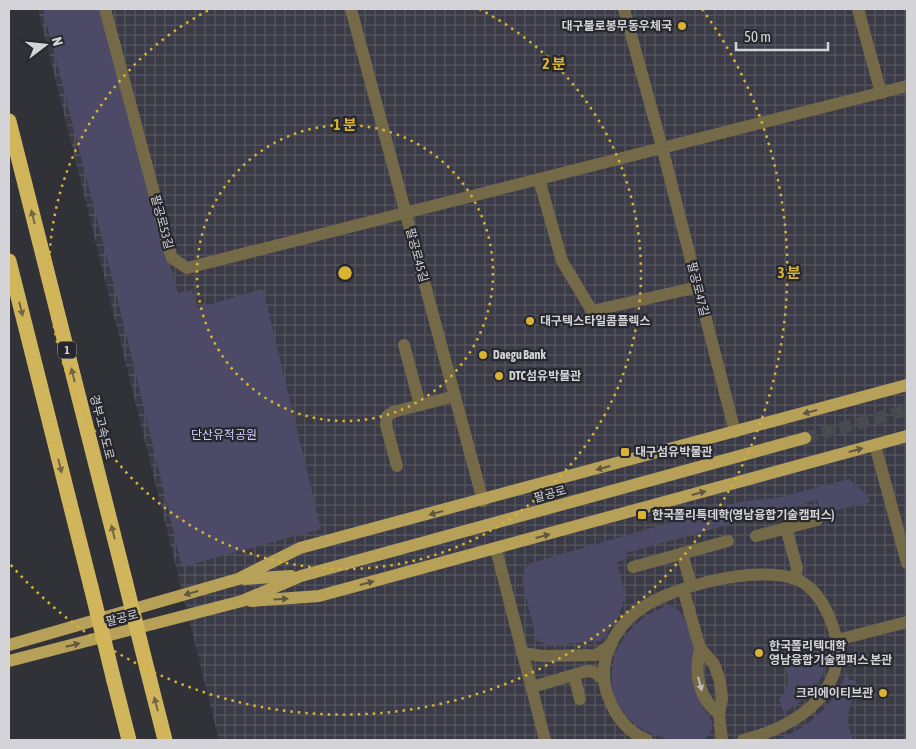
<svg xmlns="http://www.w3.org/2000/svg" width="916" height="749" viewBox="0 0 916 749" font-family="'Asap Condensed','Noto Sans KR',sans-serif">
	<defs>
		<pattern id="industrial-grid" width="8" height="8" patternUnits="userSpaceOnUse" patternTransform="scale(1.25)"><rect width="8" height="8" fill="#3b3b47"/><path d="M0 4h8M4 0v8" fill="none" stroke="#565661"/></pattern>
	</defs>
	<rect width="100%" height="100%" fill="#313138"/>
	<polygon fill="url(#industrial-grid)" points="38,9 907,9 907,740 219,740"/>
	<g fill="#4c4a67">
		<polygon points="43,9 99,9 178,293 192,290 197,308 263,289 321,529 182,567 122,317"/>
		<polygon points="849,479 868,496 870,502 822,514 817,500 626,553 627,559 617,562 626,598 624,599 619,616 601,641 550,645 537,641 522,580 528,564 740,502 781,497"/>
		<path d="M667,606C694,606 696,669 699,690C700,694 700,700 702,705C707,716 716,719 711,732C705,741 697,740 687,740C596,740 585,636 667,606Z"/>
		<path d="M825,647C832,678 807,698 784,713L779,700C792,684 788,677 783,659Z"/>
		<path d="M847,671L849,680H854L857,691C848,706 844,724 854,740H776C809,728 836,704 847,671Z"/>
	</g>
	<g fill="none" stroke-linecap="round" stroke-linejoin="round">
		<polyline stroke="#494950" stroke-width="12" stroke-dasharray="12 6" stroke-linecap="butt" points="805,438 907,410"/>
		<g stroke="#756a48" stroke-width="12">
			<polyline points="105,9 169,249 172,258 187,268 907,86"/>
			<polyline points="351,9 483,501"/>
			<polyline points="624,9 662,147 735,432"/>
			<polyline points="858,9 881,93"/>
			<polyline points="539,179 562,261 592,311 698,287"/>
			<polyline points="404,345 420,405"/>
			<polyline points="875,445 907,563"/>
			<polyline points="397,466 386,425 387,416 393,412 455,396"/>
			<polyline points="786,528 797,568 796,574 791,578"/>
			<polyline points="756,536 817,520"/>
			<polyline points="496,549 545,740"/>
			<polyline points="682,553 691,585"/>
			<polyline points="633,567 728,541"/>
			<polyline points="683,589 700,648 714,664 720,681 722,699 719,714 722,740"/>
			<polyline points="837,640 907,622"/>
			<path d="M700,648C694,674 698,697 719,714"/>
			<polyline points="522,653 543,656 596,655 611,645"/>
			<polyline points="574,675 580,699"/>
			<polyline points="532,687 587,671 594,672 603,679"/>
			<path d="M647,740C628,732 615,716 608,696C596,664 612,630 639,610C671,586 757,565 796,579C806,583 815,592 821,601C865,674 813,723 743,740"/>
		</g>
		<g stroke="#b7a058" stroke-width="12">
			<polyline points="244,579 291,576"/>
			<polyline points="251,601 319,596 907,436"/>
			<polyline points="9,645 238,579 300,548 907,385"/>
			<polyline points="9,661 242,601 301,576 805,438"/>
		</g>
		<g stroke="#d1b55d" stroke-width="15">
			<polyline points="9,121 125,580"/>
			<polyline points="9,261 91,587"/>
			<polyline points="147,669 165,740"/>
			<polyline points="114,681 129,740"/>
		</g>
		<g stroke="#d1b55d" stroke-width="15">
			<polyline points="125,580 147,669"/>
			<polyline points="91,587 114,681"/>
		</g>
	</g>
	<defs><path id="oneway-solid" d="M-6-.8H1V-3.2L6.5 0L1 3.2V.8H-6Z" transform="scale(1.25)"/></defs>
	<g fill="#736743">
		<use href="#oneway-solid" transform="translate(33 217) rotate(-104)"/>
		<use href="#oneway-solid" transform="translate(21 309) rotate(76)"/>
		<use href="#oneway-solid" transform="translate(73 375) rotate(-104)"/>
		<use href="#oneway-solid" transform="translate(60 466) rotate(76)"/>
		<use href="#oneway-solid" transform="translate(113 532) rotate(-104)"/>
		<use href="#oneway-solid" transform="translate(156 704) rotate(-104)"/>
	</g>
	<g fill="#61573f">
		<use href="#oneway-solid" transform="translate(810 412) rotate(165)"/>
		<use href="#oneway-solid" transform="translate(856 450) rotate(-15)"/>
		<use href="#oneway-solid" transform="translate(603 468) rotate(165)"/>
		<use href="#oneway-solid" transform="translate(699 493) rotate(-15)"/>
		<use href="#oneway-solid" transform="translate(436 513) rotate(165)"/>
		<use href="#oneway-solid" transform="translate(543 536) rotate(-15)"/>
		<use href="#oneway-solid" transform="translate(367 583) rotate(-15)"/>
		<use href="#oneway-solid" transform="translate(191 593) rotate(164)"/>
		<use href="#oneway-solid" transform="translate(281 599) rotate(-4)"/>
		<use href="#oneway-solid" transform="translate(73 645) rotate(-14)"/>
	</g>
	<use fill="#bcbab4" href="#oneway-solid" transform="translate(700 684) rotate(75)"/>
	<g fill="none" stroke="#d9b334" stroke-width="2.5" stroke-dasharray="2.5 5">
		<circle cx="345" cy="273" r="148"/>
		<path d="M479 9A296 296 0 1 1 211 9"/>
		<path d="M702 9A444 444 0 0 1 10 564"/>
	</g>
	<g fill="#d9b334" stroke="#27272e" stroke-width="2">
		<circle cx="682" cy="26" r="5"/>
		<circle cx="530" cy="321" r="5"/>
		<circle cx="483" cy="355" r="5"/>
		<circle cx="499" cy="376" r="5"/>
		<rect x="620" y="447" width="10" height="10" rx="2.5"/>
		<rect x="637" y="510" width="10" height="10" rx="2.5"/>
		<circle cx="759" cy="653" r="5"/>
		<circle cx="883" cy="693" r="5"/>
	</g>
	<g text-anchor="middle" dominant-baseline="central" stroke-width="4.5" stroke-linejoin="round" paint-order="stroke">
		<rect fill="#27272e" stroke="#a0a0a5" stroke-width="1" x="58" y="341.5" width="18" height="17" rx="4"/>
		<g font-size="11" font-weight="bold" fill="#d4d4d8">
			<text x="67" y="350">1</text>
		</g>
		<g font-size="12" font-weight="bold" fill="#d4d4d8" stroke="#27272e" text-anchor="start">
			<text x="672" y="26" text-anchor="end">대구불로봉무동우체국</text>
			<text x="540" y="321">대구텍스타일콤플렉스</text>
			<text x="493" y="355">Daegu Bank</text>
			<text x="509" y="376">DTC섬유박물관</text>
			<text x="635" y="452">대구섬유박물관</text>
			<text x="652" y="515">한국폴리특데학(영남융합기술캠퍼스)</text>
			<text x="769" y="646">한국폴리텍대학<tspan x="769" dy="14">영남융합기술캠퍼스 본관</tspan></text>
			<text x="873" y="693" text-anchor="end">크리에이티브관</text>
		</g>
		<g font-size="12" fill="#d4d4d8" stroke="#27272e">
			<text transform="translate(162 222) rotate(75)">팔공로53길</text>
			<text transform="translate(417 255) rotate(75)">팔공로45길</text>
			<text transform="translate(698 289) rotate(76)">팔공로47길</text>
			<text transform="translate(102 427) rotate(76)">경부고속도로</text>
			<text transform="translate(550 494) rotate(-15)">팔공로</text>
			<text transform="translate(122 618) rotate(-14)">팔공로</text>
		</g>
		<g font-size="12" fill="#d1cefe" stroke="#27272e">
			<text x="224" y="435">단산유적공원</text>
		</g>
	</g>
	<circle cx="345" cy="273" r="8" fill="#d9b334" stroke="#27272e" stroke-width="2.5"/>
	<g font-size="15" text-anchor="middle" font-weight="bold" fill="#d9b334" stroke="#27272e" stroke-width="4.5" stroke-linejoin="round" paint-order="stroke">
		<text x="554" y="69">2 분</text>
		<text x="345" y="130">1 분</text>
		<text x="789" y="278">3 분</text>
	</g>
	<rect width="916" height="749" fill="none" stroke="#d4d4d8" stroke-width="20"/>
	<g transform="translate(45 45) rotate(74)" stroke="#27272e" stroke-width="4" paint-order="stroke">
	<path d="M0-4L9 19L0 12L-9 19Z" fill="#d4d4d8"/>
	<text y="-8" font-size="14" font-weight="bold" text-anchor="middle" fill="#d4d4d8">N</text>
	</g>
	<path d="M736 42v8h92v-8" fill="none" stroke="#d4d4d8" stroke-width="2.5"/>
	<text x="744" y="42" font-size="15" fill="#d4d4d8" stroke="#27272e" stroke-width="4" paint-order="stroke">50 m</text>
</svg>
